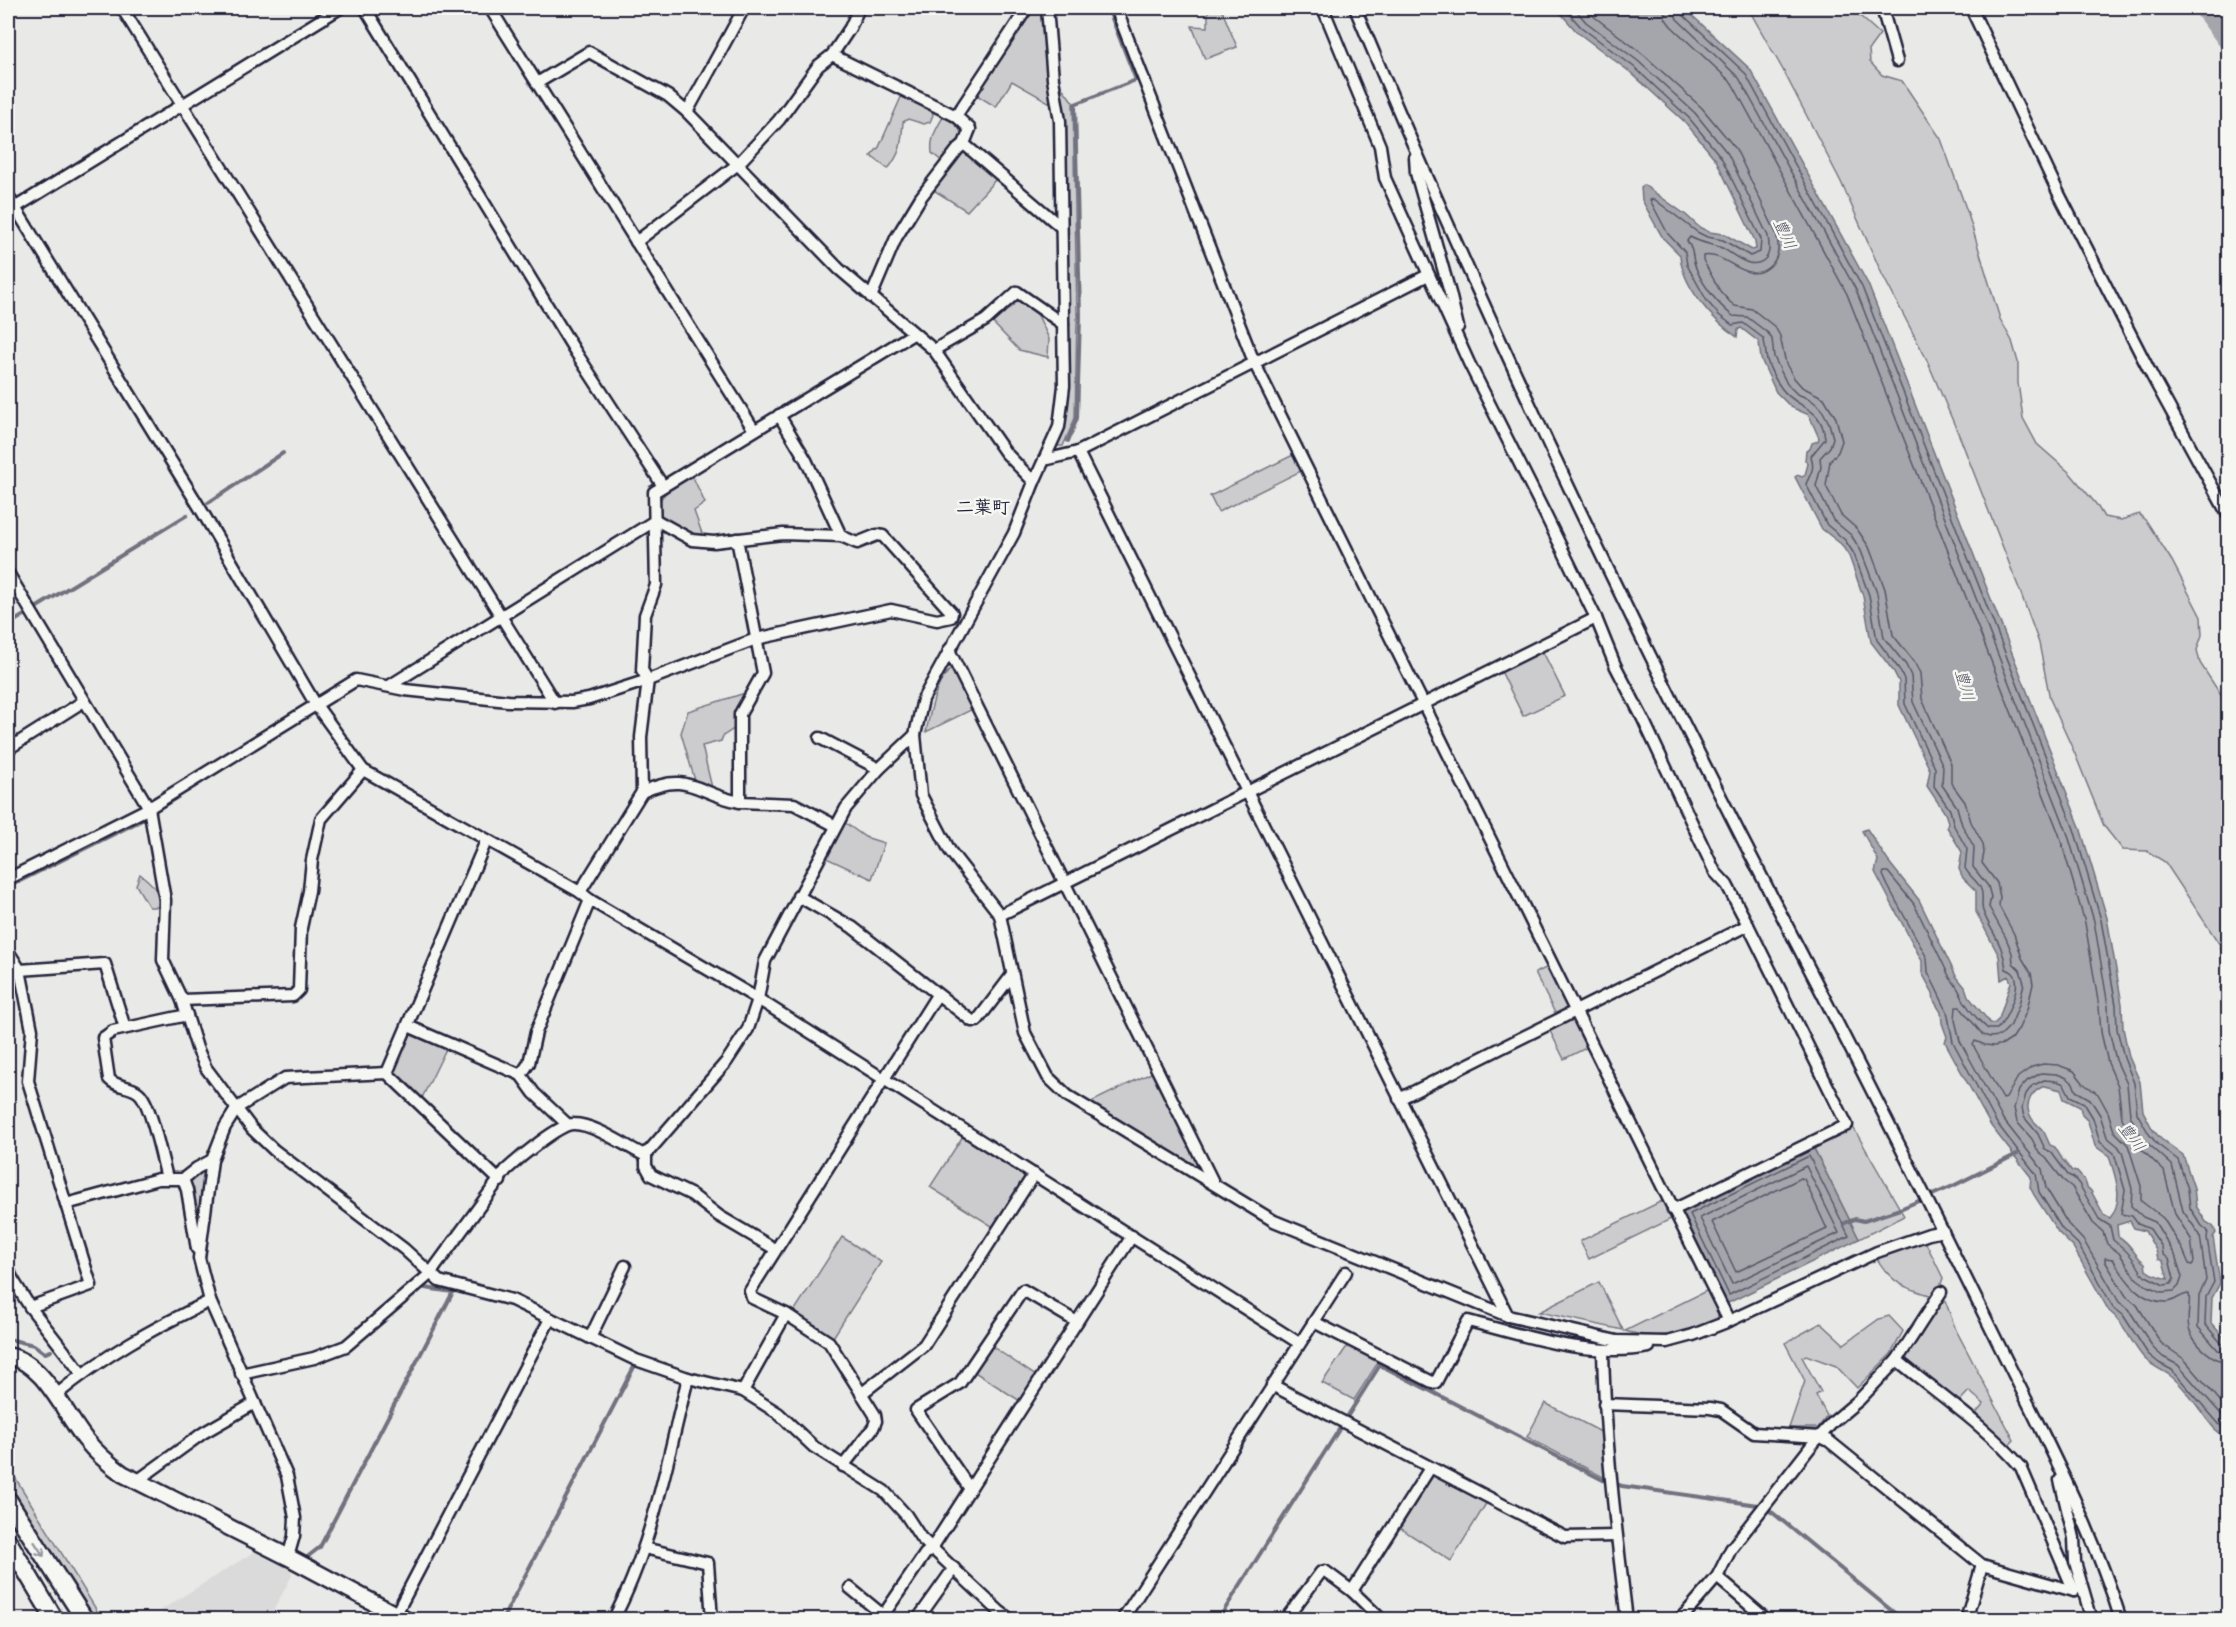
<svg xmlns="http://www.w3.org/2000/svg" width="2236" height="1627" viewBox="0 0 2236 1627" font-family="'Shantell Sans','Klee One',sans-serif">
	<rect width="100%" height="100%" fill="#e9e9e7"/>
	<filter id="ink" filterUnits="userSpaceOnUse"><feTurbulence type="fractalNoise" baseFrequency=".0167" numOctaves="2"/><feDisplacementMap in="SourceGraphic" scale="12" xChannelSelector="R" yChannelSelector="G"/><feConvolveMatrix kernelMatrix="1 2 1 2 8 2 1 2 1" color-interpolation-filters="sRGB"/></filter>
	<g filter="url(#ink)">
		<polygon fill="#dadada" points="254,1552 291,1570 292,1575 269,1619 167,1619 161,1610"/>
		<g fill="#ccccce" stroke="#777784" stroke-width="1.5">
			<polygon points="1032,8 1043,8 1052,104 1012,81 996,107 975,94"/>
			<polygon points="1208,8 1221,8 1237,47 1205,59 1192,26 1208,27"/>
			<polygon points="1748,8 1851,8 1880,34 1869,49 1870,62 1882,75 1902,81 1941,139 1968,214 2000,319 2012,341 2018,362 2018,383 2023,418 2037,444 2070,473 2096,504 2104,517 2121,520 2139,514 2147,522 2172,561 2201,617 2202,635 2197,650 2200,663 2228,706 2228,1003 2220,988 2226,978 2220,945 2165,862 2147,851 2123,850 2104,826 2075,754 2050,699 2039,643 2020,591 1961,440 1926,358 1882,274 1841,182 1783,70"/>
			<polygon points="1057,81 1073,102 1077,317 1075,418 1063,446 1058,446 1057,443 1063,427"/>
			<path d="M902,95L932,111L933,115L930,122L924,124L908,119L903,122C901,144 902,151 888,169L871,156L879,147Z"/>
			<path d="M943,117C974,131 959,145 943,162L932,153C930,139 936,129 943,117Z"/>
			<polygon points="964,150 997,178 967,211 932,189 958,154"/>
			<polygon points="1020,299 1036,311 1049,339 1048,357 1019,350 993,323"/>
			<polygon points="1293,455 1301,471 1218,512 1210,496"/>
			<path d="M692,475L705,503L694,511L704,539L696,537L661,517C651,495 676,486 692,475Z"/>
			<polygon points="1542,650 1565,696 1523,716 1501,671"/>
			<path d="M953,668L973,709L926,732C930,714 936,677 953,668Z"/>
			<polygon points="745,693 736,715 735,728 723,736 721,741 702,746 713,792 696,784 681,733 688,711"/>
			<polygon points="844,822 865,837 884,843 872,879 824,857"/>
			<path d="M140,874C153,884 159,890 159,907H149L136,885Z"/>
			<polygon points="1548,967 1569,1010 1557,1017 1535,973"/>
			<polygon points="1573,1017 1588,1047 1564,1059 1549,1029"/>
			<polygon points="412,1035 446,1049 421,1100 394,1074 393,1070 408,1037"/>
			<polygon points="1153,1072 1203,1173 1087,1104"/>
			<polygon points="1853,1127 1904,1216 1859,1239 1813,1146"/>
			<polygon points="963,1136 1028,1177 995,1228 930,1187"/>
			<polygon points="208,1168 198,1233 189,1180 202,1169"/>
			<polygon points="1664,1200 1673,1218 1589,1259 1580,1241"/>
			<polygon points="842,1237 881,1262 832,1339 793,1313"/>
			<path d="M1924,1239L1943,1278L1940,1287L1933,1296C1904,1288 1891,1283 1876,1257Z"/>
			<polygon points="1599,1282 1623,1330 1539,1312"/>
			<path d="M1708,1290L1719,1311L1717,1320C1685,1334 1659,1341 1625,1331Z"/>
			<polygon points="1943,1295 1956,1330 2014,1440 2007,1447 1973,1417 1984,1404 1969,1391 1957,1404 1923,1376 1925,1372 1922,1375 1902,1360"/>
			<polygon points="1889,1316 1903,1331 1891,1354 1857,1388 1836,1366 1806,1355 1802,1357 1821,1392 1816,1395 1827,1416 1818,1428 1789,1428 1805,1381 1785,1343 1821,1323 1844,1344 1879,1319"/>
			<polygon points="990,1345 1036,1376 1020,1401 973,1371"/>
			<polygon points="1348,1345 1379,1361 1354,1400 1322,1383"/>
			<polygon points="1545,1403 1601,1432 1605,1478 1527,1437"/>
			<polygon points="8,1466 102,1619 92,1619 8,1482"/>
			<polygon points="1434,1474 1487,1502 1451,1561 1400,1528"/>
		</g>
		<g fill="#a5a5ac" stroke="#71717f" stroke-width="1.5" fill-rule="evenodd">
			<path d="M1556,8H1684L1750,69L1868,284L2080,827L2107,918L2122,1004L2123,1028L2129,1057L2140,1082L2143,1111L2153,1130L2161,1139L2183,1155L2194,1188L2196,1206L2206,1222L2213,1226L2216,1233L2213,1237L2220,1283L2212,1298L2211,1323L2228,1342V1443C2225,1435 2218,1433 2213,1427C2199,1410 2186,1387 2168,1374C2160,1369 2152,1366 2145,1359C2131,1344 2125,1323 2109,1311L2073,1247L2058,1232L2034,1195L2030,1187L2031,1177L1991,1126L1945,1042L1947,1037L1942,1023L1941,1012L1934,1001L1933,993L1922,973V961L1875,872L1878,860L1862,831L1867,829L1888,861L1919,900L1956,976L1965,987L1968,996L1991,1024L1995,1023L1999,1019L2011,982L2008,976L2001,980L1999,956L1976,912V891L1963,878L1959,869L1962,852L1947,827L1948,822L1945,813L1927,786L1930,770L1899,705V682L1894,672L1871,642L1863,596L1849,556L1841,544L1822,529L1795,477L1798,475L1802,477L1805,475L1808,464L1805,460L1806,451L1810,449L1812,443L1818,441L1819,438L1809,415L1791,407L1776,392L1761,359L1759,342L1741,328L1738,330L1737,337C1712,320 1682,286 1680,255L1663,238L1656,226L1642,200L1641,187L1644,185L1686,215L1699,227L1709,232L1724,234L1752,250L1756,249L1755,241L1716,160L1685,122L1630,72L1577,32ZM2045,1086L2061,1090L2064,1099L2080,1107L2082,1115L2088,1121L2095,1146L2109,1156C2115,1176 2125,1199 2110,1218L2104,1215L2091,1191L2087,1187L2085,1181L2077,1172L2072,1171L2062,1159L2055,1147L2050,1145C2048,1141 2046,1136 2044,1132C2040,1126 2034,1123 2031,1117C2023,1105 2032,1090 2045,1086ZM2130,1221L2134,1228L2145,1231L2156,1250L2158,1259L2163,1261L2168,1279L2152,1274L2146,1270L2145,1263C2133,1255 2133,1245 2118,1236L2117,1225Z"/>
			<polygon points="1813,1147 1859,1239 1726,1304 1680,1212"/>
		</g>
		<g fill="none" stroke-linecap="round" stroke-linejoin="round">
			<g stroke="#565668" stroke-width="1.5">
				<path d="M1564,8L1581,27L1634,67L1689,118L1721,157L1761,239L1760,252L1750,256L1723,240L1707,237L1697,232L1654,199L1650,200L1668,234L1685,252L1687,265L1707,301L1719,315L1732,325L1743,323L1763,338C1766,345 1765,353 1767,360C1770,370 1776,381 1782,389C1798,410 1822,405 1825,439L1811,456C1815,470 1811,472 1806,484L1827,525L1845,540L1854,554L1869,595L1877,640L1899,669L1904,679L1905,704L1935,768L1934,786L1950,810L1954,826L1967,849L1965,868C1969,876 1976,880 1980,887C1985,896 1980,903 1983,911C1991,933 2003,942 2006,969C2011,971 2015,973 2016,979C2019,991 2006,1021 1997,1029H1988C1979,1021 1969,1010 1963,999C1959,991 1957,985 1950,978L1914,904L1888,872H1884L1883,875L1888,886L1927,958L1928,972L1947,1011L1953,1042L1996,1122L2036,1174L2039,1192L2062,1229L2078,1244L2113,1307L2123,1315L2148,1354L2159,1363L2172,1370L2219,1424L2228,1432"/>
				<path d="M1574,8L1586,22L1638,61L1695,113L1728,154L1768,236C1769,244 1771,253 1765,259C1751,272 1734,254 1722,248C1711,244 1701,243 1690,237L1687,241C1693,250 1692,252 1694,262C1699,281 1718,305 1733,316L1747,317L1768,333L1772,339L1774,357L1787,384L1797,394L1810,399L1821,408L1829,423L1833,438L1830,447L1820,458L1821,467L1816,486L1833,520L1851,535L1861,551L1877,593L1884,638L1906,665L1911,676L1913,702L1943,766L1942,785L1957,807L1962,825L1974,847L1973,867L1988,886L1991,897L1989,907L2006,938L2012,953L2013,963L2020,970L2024,983L2019,1005L2011,1025L2000,1036L1990,1037L1983,1035L1960,1007H1956L1955,1020L1960,1041L2002,1118L2042,1169L2046,1188L2068,1224L2084,1241L2119,1302L2129,1310L2154,1349L2163,1357L2178,1365L2228,1422"/>
				<path d="M1586,8L1592,15L1644,55L1702,108L1736,149L1776,233C1779,243 1780,255 1772,264C1749,290 1726,250 1703,256V260L1720,291L1730,302L1735,306L1752,309L1775,327L1780,336L1786,364L1794,378L1802,387L1824,398L1836,418L1842,441L1838,452L1830,461L1826,486L1841,515L1857,529L1869,547L1885,589L1893,635L1913,660L1920,673L1922,699L1951,764V783L1965,802L1971,822L1983,844L1984,853L1982,863L1997,883L2000,897L1999,906L2014,934L2022,958L2031,973L2033,984L2027,1010L2019,1028L2012,1039L2004,1044L1994,1046L1985,1045L1975,1041L1973,1045L2003,1099L2006,1098L2018,1077L2032,1067L2043,1064L2058,1065L2074,1071L2084,1084L2098,1094L2108,1112L2114,1131L2128,1145L2141,1186V1201L2163,1218L2183,1250L2189,1264L2192,1265L2194,1262L2191,1239L2175,1214L2164,1171L2136,1144L2122,1118L2118,1086L2108,1063L2101,1032L2099,1007L2085,923L2059,834L1847,294L1732,83L1671,26L1665,18L1664,8"/>
				<polyline points="1673,8 1677,19 1739,78 1856,290 2067,832 2094,921 2108,1006 2109,1030 2116,1060 2127,1084 2130,1115 2143,1139 2172,1165 2183,1211 2200,1235 2206,1280 2199,1296 2198,1327 2218,1350 2228,1353"/>
				<polyline points="1680,8 1682,14 1745,73 1862,287 2074,829 2101,920 2116,1005 2117,1029 2124,1058 2134,1083 2137,1113 2149,1134 2157,1144 2178,1160 2188,1189 2190,1208 2202,1226 2208,1231 2207,1238 2214,1282 2206,1297 2205,1324 2222,1344 2228,1345"/>
				<polygon points="2041,1073 2057,1074 2067,1078 2073,1083 2076,1091 2090,1099 2100,1115 2107,1137 2118,1146 2122,1152 2132,1189 2131,1206 2143,1217 2155,1222 2175,1255 2182,1277 2179,1286 2174,1291 2162,1292 2147,1286 2137,1279 2119,1253 2107,1244 2103,1232 2093,1223 2072,1187 2063,1180 2046,1158 2039,1153 2032,1139 2017,1122 2014,1108 2019,1090 2027,1081"/>
				<path d="M2044,1080L2057,1081L2064,1084L2070,1096L2084,1103L2093,1118L2100,1142L2114,1153L2125,1190L2121,1214L2132,1216L2138,1224L2150,1229L2162,1247L2163,1254L2169,1259L2174,1279L2171,1284L2164,1285L2142,1274C2136,1260 2126,1249 2113,1240L2110,1226L2099,1219L2079,1184L2074,1178L2068,1175L2051,1152L2045,1149L2038,1134L2024,1117L2022,1108L2026,1094L2032,1086Z"/>
				<polygon points="1809,1156 1849,1236 1729,1295 1690,1214"/>
				<polygon points="1806,1166 1839,1233 1732,1284 1700,1218"/>
				<polygon points="1801,1178 1804,1179 1827,1229 1736,1272 1712,1222"/>
				<path d="M2228,1362C2213,1361 2193,1344 2189,1328C2186,1317 2191,1305 2189,1294C2181,1294 2176,1301 2167,1302C2140,1303 2125,1279 2113,1259L2105,1258V1261L2126,1296L2137,1305L2161,1343L2184,1359L2228,1410"/>
			</g>
			<g stroke="#71717f" stroke-width="4">
				<polyline points="1068,441 1077,418 1080,316 1075,104 1136,80 1108,8"/>
				<polyline points="208,503 283,453"/>
				<polyline points="8,625 187,515"/>
				<polyline points="8,887 142,820"/>
				<polyline points="1845,1223 1855,1219 1864,1221 1900,1209 1953,1186 2017,1154"/>
				<polyline points="8,1255 22,1286"/>
				<polyline points="8,1339 34,1345 45,1353 51,1351"/>
				<polyline points="306,1558 320,1547 453,1292 425,1288"/>
				<polyline points="502,1620 635,1365"/>
				<polyline points="1218,1620 1380,1365 1603,1480 1622,1486 1758,1505 1773,1513 1903,1620"/>
			</g>
			<polyline stroke="#a5a5ac" stroke-width="22" points="2205,8 2228,39"/>
			<g stroke="#22223b" stroke-width="15">
				<g id="street">
					<polyline points="122,8 555,703"/>
					<polyline points="365,8 575,351 663,486"/>
					<polyline points="490,8 754,430"/>
					<polyline points="1047,8 1053,79 1060,121 1064,386 1059,427 1034,482 1014,533 923,699 915,735 921,795 950,851 1000,915 1025,1033 1048,1077 1068,1096 1274,1221 1508,1316 1617,1341 1667,1342 1693,1335 1729,1321 1877,1252 1929,1234 1943,1231"/>
					<polyline points="1116,8 1254,362 1729,1321"/>
					<polyline points="1323,8 1380,146 1385,178 1469,363 1544,512 1596,618 1615,665 1643,719 1715,872 1727,885 1748,925 1847,1125 1673,1210"/>
					<path d="M1355,8C1487,325 1636,636 1795,941C1864,1074 1931,1207 1997,1341C2042,1432 2091,1523 2121,1620"/>
					<polyline points="1882,8 1897,61"/>
					<polyline points="1971,8 2058,192 2152,376 2228,515"/>
					<polyline points="832,55 956,116 1027,8"/>
					<polyline points="537,83 589,52 668,96 687,112 839,269 934,350 1005,452 1034,482"/>
					<polyline points="687,112 744,8"/>
					<polyline points="964,144 1061,227"/>
					<polyline points="1415,157 1416,173 1450,293 1458,327"/>
					<polyline points="8,196 200,508 316,705 363,770 580,892 590,900 758,999 1299,1343"/>
					<polyline points="8,212 340,8"/>
					<polyline points="636,242 738,164 779,120 818,66 832,55 850,28 859,8"/>
					<polyline points="871,297 896,238 921,197 958,149 964,144 970,129 956,116"/>
					<polyline points="934,350 986,320 1017,292 1063,324"/>
					<polyline points="1078,452 1508,1316"/>
					<polyline points="1044,460 1078,452 1428,275"/>
					<polyline points="656,520 692,540 714,542 783,534 841,536"/>
					<polyline points="737,539 763,673 740,714 740,802 794,804 836,826"/>
					<polyline points="8,573 149,808 165,900 163,960 182,1000 197,1048 206,1068 252,1129 274,1150 404,1249 439,1281 512,1300 636,1360 688,1378 743,1391 778,1413 814,1447 884,1491 906,1515 921,1538 999,1611 1011,1620"/>
					<polyline points="949,650 1213,1182"/>
					<polyline points="389,686 656,520"/>
					<polyline points="820,738 879,769"/>
					<polyline points="8,749 84,701"/>
					<path d="M642,792C690,770 696,794 740,802"/>
					<polyline points="8,879 149,808 356,680 405,690 508,701 572,702 589,699 648,680 756,639 891,610 937,620 951,617 952,613 883,536 877,535 857,543 841,536 806,460 779,415"/>
					<polyline points="580,892 642,792 641,737 648,680 642,670 645,615 656,585 654,492 913,334"/>
					<polyline points="798,896 852,927 972,1021 977,1021 1012,975"/>
					<polyline points="1000,915 1596,618"/>
					<polyline points="8,951 20,970 32,1030 28,1081 91,1285 30,1307"/>
					<polyline points="20,970 105,964 125,1028"/>
					<polyline points="182,1000 293,996 299,990 301,928 309,891 312,860 321,819 363,770"/>
					<polyline points="408,1026 521,1075 534,1093 567,1124"/>
					<polyline points="387,1073 486,841"/>
					<polyline points="521,1075 529,1063 536,1032 590,900"/>
					<polyline points="1399,1099 1748,925"/>
					<polyline points="646,1154 646,1166 651,1175 692,1195 719,1216 775,1249"/>
					<polyline points="212,1160 199,1258 210,1301 287,1476 295,1518 294,1536 288,1557"/>
					<path d="M167,1178C162,1160 151,1103 139,1093C130,1085 117,1088 109,1079L103,1038L113,1031L187,1015"/>
					<polyline points="183,1179 197,1168 212,1160 225,1127 237,1108 285,1078 387,1073 500,1181"/>
					<polyline points="66,1204 158,1179 183,1179 187,1190 197,1249"/>
					<polyline points="8,1272 30,1307 82,1374"/>
					<path d="M1314,1322L1434,1383L1436,1382L1468,1321C1526,1336 1589,1358 1649,1347"/>
					<polyline points="590,1338 625,1266"/>
					<path d="M1603,1351C1605,1441 1616,1530 1627,1620"/>
					<path d="M1897,1360C1937,1393 1988,1428 2021,1467L2074,1591"/>
					<path d="M241,1374L314,1358L346,1346L430,1274L506,1170C518,1159 560,1123 574,1124C594,1124 624,1145 642,1154L649,1151L727,1061L748,1029L758,999L765,961L846,808L879,769L915,735"/>
					<polyline points="1272,1385 1565,1537 1616,1536"/>
					<polyline points="743,1391 786,1314"/>
					<polyline points="861,1394 924,1345 1034,1174"/>
					<path d="M55,1396C104,1355 152,1329 210,1301"/>
					<polyline points="1604,1404 1710,1408 1721,1410 1754,1433 1821,1437 1829,1441 1982,1565 2074,1591"/>
					<polyline points="843,1466 873,1428 876,1421 875,1415 829,1342 786,1314 752,1298 750,1291 937,995"/>
					<polyline points="2060,1480 2074,1538 2075,1562 2092,1620"/>
					<polyline points="137,1481 203,1433 255,1403"/>
					<polyline points="970,1489 916,1410 960,1383 1023,1290 1077,1322"/>
					<polyline points="644,1548 708,1563 712,1620"/>
					<polyline points="1717,1577 1767,1620"/>
					<polyline points="850,1588 883,1615"/>
					<polyline points="1352,1591 1430,1468"/>
					<polyline points="396,1614 550,1319"/>
					<path d="M613,1620C653,1545 667,1459 688,1378"/>
					<polyline points="880,1620 925,1554 932,1548 1132,1236"/>
					<polyline points="917,1620 954,1568"/>
					<polyline points="1122,1620 1346,1272"/>
					<polyline points="1285,1620 1321,1572 1325,1571 1352,1591 1382,1620"/>
					<polyline points="1678,1620 1687,1612 1717,1577 1731,1549 1812,1445 1833,1422 1859,1400 1897,1360 1941,1292"/>
					<polyline points="1966,1620 1982,1565"/>
				</g>
			</g>
			<g stroke="#22223b" stroke-width="20">
				<path id="secondary" d="M8,1356C43,1361 64,1413 85,1439C96,1453 109,1464 123,1474L288,1557L406,1620"/>
			</g>
			<g stroke="#22223b" stroke-width="21">
				<g id="primary">
					<polyline points="8,1500 85,1620"/>
					<polyline points="8,1541 55,1620"/>
				</g>
			</g>
			<use href="#street" stroke="#f6f6f2" stroke-width="10"/>
			<use href="#secondary" stroke="#f6f6f2" stroke-width="15"/>
			<use href="#primary" stroke="#f6f6f2" stroke-width="16"/>
		</g>
		<defs><path id="oneway-shaft" d="M-6 0H5M1.5-3L5.5 0L1.5 3" fill="none" stroke-width="1.6" stroke-linecap="round" stroke-linejoin="round" transform="scale(1.5)"/></defs>
		<use stroke="#9797a0" href="#oneway-shaft" transform="translate(39 1549) rotate(57)"/>
	</g>
	<g text-anchor="middle" dominant-baseline="central" stroke-width="5" stroke-linejoin="round" paint-order="stroke">
		<g font-size="16" font-style="italic" fill="#565668" stroke="#f6f6f2">
			<text transform="translate(1785 234) rotate(66)">豊川</text>
			<text transform="translate(1965 685) rotate(75)">豊川</text>
			<text transform="translate(2132 1137) rotate(53)">豊川</text>
		</g>
		<g font-size="18" font-weight="bold" fill="#22223b" stroke="#f6f6f2">
			<text x="983" y="507">二葉町</text>
		</g>
	</g>
	<rect width="2236" height="1627" fill="none" stroke="#f6f6f2" stroke-width="30"/>
	<rect x="15" y="15" width="2206" height="1597" fill="none" stroke="#22223b" stroke-width="2" filter="url(#ink)"/>
</svg>
